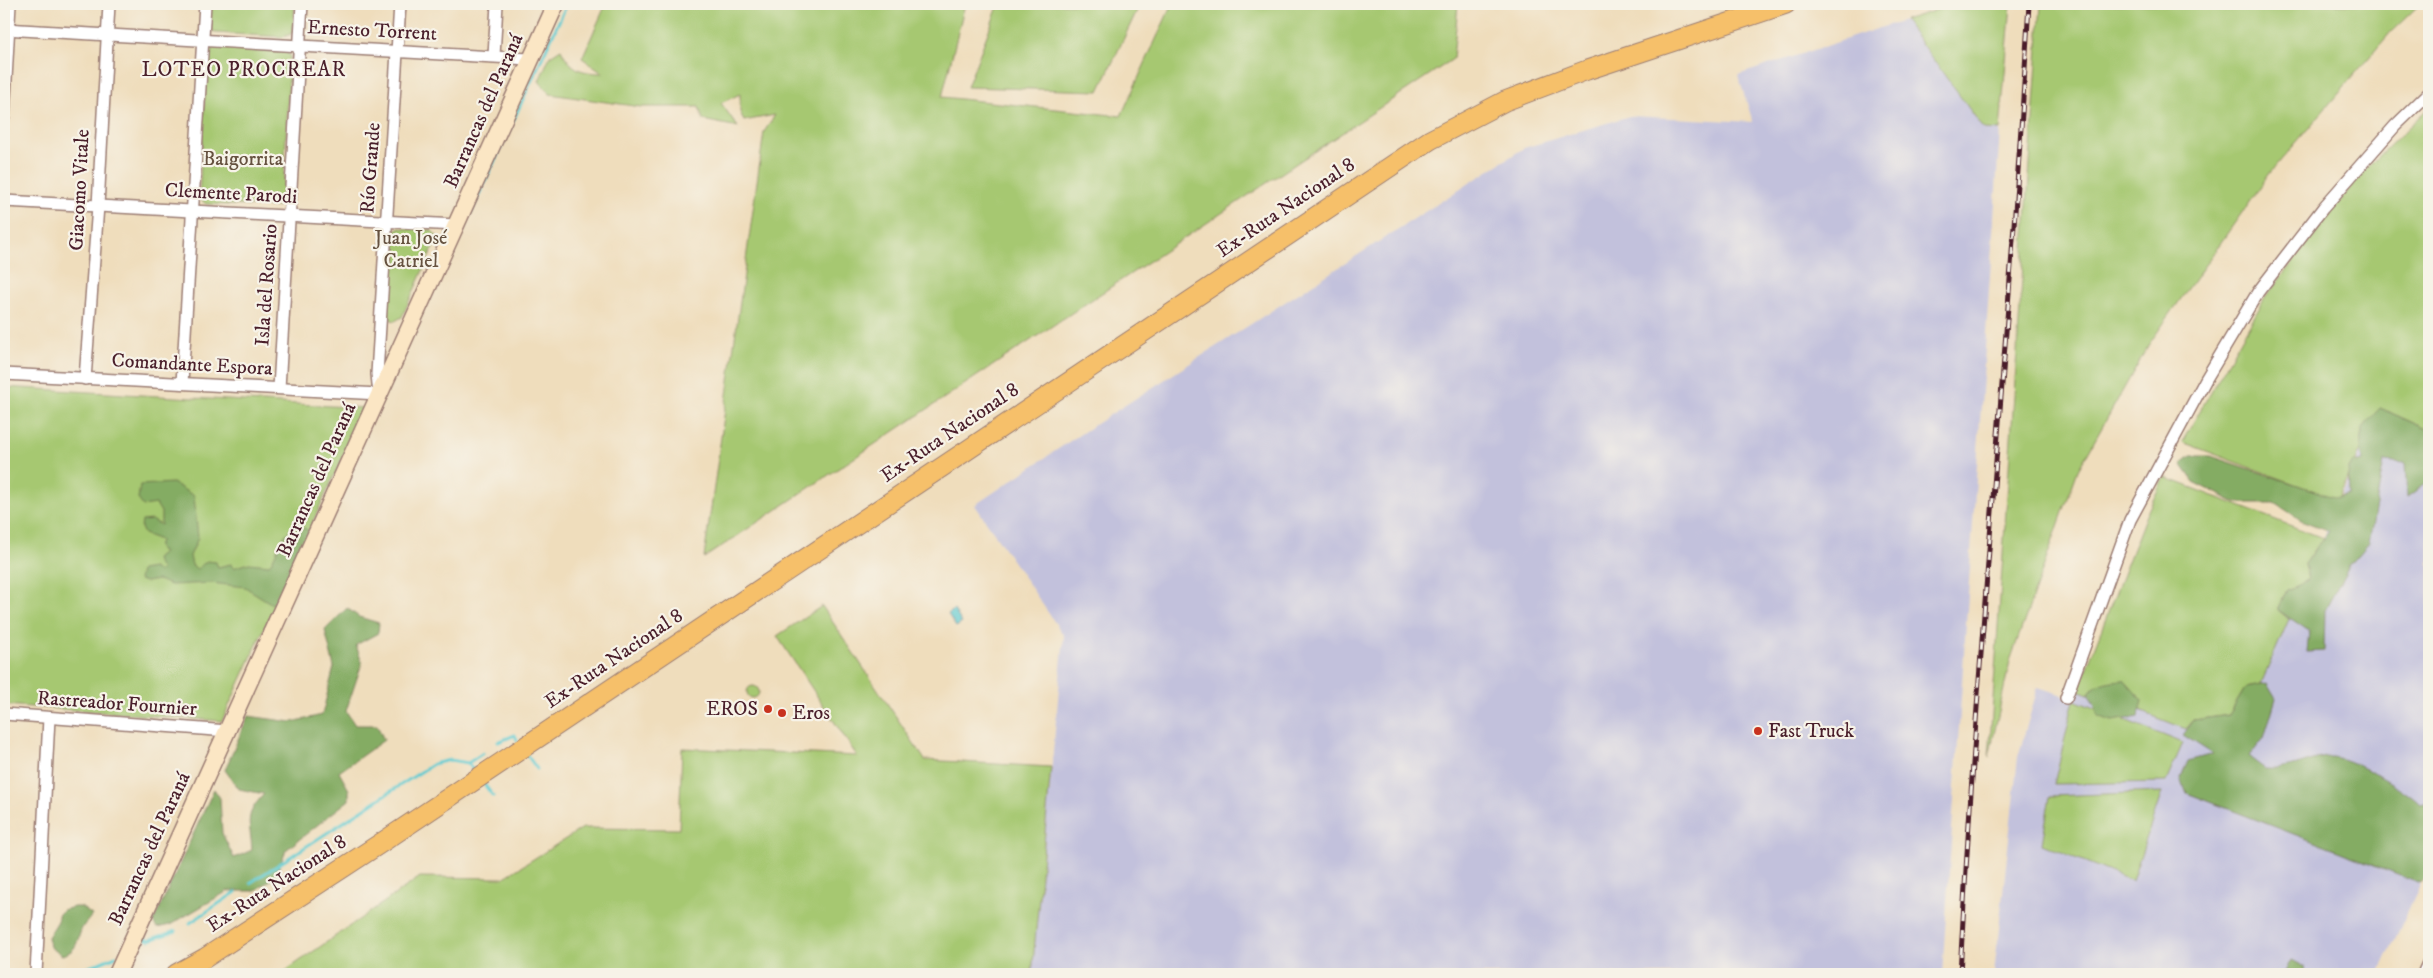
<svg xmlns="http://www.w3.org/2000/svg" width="2433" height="978" viewBox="0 0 2433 978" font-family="'IM FELL DW Pica',serif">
	<rect width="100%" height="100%" fill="#f7f3e8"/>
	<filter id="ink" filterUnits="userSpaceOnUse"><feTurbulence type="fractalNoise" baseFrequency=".02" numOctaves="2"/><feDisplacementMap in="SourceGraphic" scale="10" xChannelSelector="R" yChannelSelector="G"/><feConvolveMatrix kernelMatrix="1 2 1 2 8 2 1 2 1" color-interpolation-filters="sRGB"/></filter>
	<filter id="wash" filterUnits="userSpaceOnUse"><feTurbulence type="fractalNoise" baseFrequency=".0096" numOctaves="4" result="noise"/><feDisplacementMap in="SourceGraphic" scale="20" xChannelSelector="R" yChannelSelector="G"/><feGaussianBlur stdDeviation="1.12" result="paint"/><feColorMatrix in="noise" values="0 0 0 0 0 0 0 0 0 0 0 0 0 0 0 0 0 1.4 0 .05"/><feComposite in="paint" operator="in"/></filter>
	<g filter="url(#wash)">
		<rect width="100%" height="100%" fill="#efddbc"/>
		<g fill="#c2c1dc">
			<polygon points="1904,20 1984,129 2000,130 1942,974 1032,974 1064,636 975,505 1085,431 1524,148 1630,116 1753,122 1738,75"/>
			<polygon points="2380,408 2429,430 2429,865 2379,974 1994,974 2018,757 2038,687 2075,699 2146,515 2164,477 2323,538"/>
		</g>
		<g fill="#a6c871" stroke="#78744e">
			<path d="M210,4H295L293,31L291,34L283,37L216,33C205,27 209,14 210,4Z"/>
			<path d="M606,4H965L942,97L1121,116L1172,4H1458L1453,59L704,558L764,132L775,115L744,121L740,112V94L721,103L738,127L703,120L699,107H641L550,94L539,81L550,56L561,49C571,70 582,73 604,73L582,58Z"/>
			<polygon points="999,4 1140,4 1099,91 967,87"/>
			<polygon points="1956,4 2011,4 2000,130 1984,129 1904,20"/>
			<polygon points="2041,4 2420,4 2390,33 2270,173 2149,344 2078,470 2010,661 1989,757"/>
			<polygon points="216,46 285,51 290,55 283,200 277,207 206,204 199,198 207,56 208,51"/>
			<polygon points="2429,107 2429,430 2380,408 2338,500 2182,442 2265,298 2360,175"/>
			<polygon points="399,228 431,230 438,237 402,317 395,321 389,319 386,314 391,236 394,230"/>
			<polygon points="4,387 365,408 222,721 4,705"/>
			<polygon points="2164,477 2323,538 2305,564 2308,581 2287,590 2278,610 2289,619 2261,684 2246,687 2229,715 2194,720 2186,729 2140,711 2141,700 2093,688 2088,694 2078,690 2146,515"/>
			<polygon points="822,606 925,760 1051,767 1032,974 281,974 420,877 503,878 583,828 679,829 682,748 857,756 777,636"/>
			<circle cx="753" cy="692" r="6"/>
			<polygon points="2074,700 2183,743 2166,782 2054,784"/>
			<polygon points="2162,792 2132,881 2042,844 2050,796"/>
		</g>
		<g fill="#84ac63" stroke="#676647">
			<path d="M2380,408L2429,430V481L2407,497L2405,463L2384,461L2369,543L2349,566L2325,610L2324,651L2307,652L2309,631L2278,610L2287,590L2308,580L2305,564L2329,531L2301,520L2275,503H2236L2194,482L2181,464L2191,456H2211L2336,498L2349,495L2348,468L2353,463L2363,461C2358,432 2360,429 2380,408Z"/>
			<path d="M173,483L194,496L198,538L190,556L192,565L197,569L207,561L216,562L218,567L231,564L233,568L249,563L269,565C278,553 278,541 290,530L305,528L312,536L284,599L272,604L245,587L211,583L171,585L158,580L146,582L139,580L141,570L153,568L159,572L162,569L158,565L156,559L163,553L158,547L160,540L144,534L141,528L142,521L152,520L161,525V512L156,504L143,506L138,499L140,485Z"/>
			<path d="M347,608L359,617L379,623L378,633L356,645L362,663L346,711L355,725H377L384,740L339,772L349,790V800L286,850L275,877L255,891H228L170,925L157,928L153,922L214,789L220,798L222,833L234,858L252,850C250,821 243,817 264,794L239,789L225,770L248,716L292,722L322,715L334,667L325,630Z"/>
			<path d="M2124,680L2142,700L2139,717L2112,721L2098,716L2094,703L2088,694C2097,682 2109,681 2124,680Z"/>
			<path d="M2267,683L2276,698L2264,738L2249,757L2265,769C2271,769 2278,770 2284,768C2299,766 2313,758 2329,757C2347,755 2407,790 2420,804L2429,802V875L2421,883L2187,793L2181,778L2188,761L2213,754L2183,735L2194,720L2229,715L2246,687Z"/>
			<path d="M74,907H81L92,915C89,920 84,924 82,928C76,942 78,951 62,955L50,947L48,937L58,921V915L63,910Z"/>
			<polygon points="2291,960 2304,967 2305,974 2284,974"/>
		</g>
		<polygon fill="#5dcad0" stroke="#54747e" points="954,610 962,623 956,627 948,614"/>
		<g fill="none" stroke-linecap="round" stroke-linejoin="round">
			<g stroke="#5dcad0" stroke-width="3">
				<polyline points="470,214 567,4"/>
				<polyline points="498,742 515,735 517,740"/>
				<polyline points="527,755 537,769"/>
				<polyline points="468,763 483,753"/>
				<polyline points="484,784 493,796"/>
				<polyline points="250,883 433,764 450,760 468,763 473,770"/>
				<polyline points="190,923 236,892"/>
				<polyline points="139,936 149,940 176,931"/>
				<polyline points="73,974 116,956"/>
			</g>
		</g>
	</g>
	<g filter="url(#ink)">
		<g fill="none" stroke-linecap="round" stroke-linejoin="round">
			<g stroke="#9c7e74" stroke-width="14">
				<g id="street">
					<polyline points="4,29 529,59"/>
					<polyline points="494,56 497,4"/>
					<polyline points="4,117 10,4"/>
					<polyline points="4,201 456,225"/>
					<polyline points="4,374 379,394 377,374 400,4"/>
					<polyline points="85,379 98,206 109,4"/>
					<polyline points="182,383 205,4"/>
					<polyline points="279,388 302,4"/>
					<polyline points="2066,698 2130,520 2206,379 2258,292 2323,208 2395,126 2429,93"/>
					<polyline points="4,714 228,731"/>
					<polyline points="36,974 49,718"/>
					<polyline points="2423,974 2429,961"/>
				</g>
			</g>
			<g stroke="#9c7e74" stroke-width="19">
				<polyline id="secondary" points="117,974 556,4"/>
			</g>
			<g stroke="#9c7e74" stroke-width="21">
				<polyline id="primary" points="176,974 205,958 384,841 1430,140 1505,101 1587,70 1786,4"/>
			</g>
			<use href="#street" stroke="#fff" stroke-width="11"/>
			<use href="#secondary" stroke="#fbe6c4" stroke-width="16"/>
			<use href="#primary" stroke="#f6c06b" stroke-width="19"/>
			<g stroke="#4a1f2b" stroke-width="5">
				<path id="rail" d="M1960,974C1977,650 2010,328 2029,4"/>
			</g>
			<use href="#rail" stroke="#f7f3e8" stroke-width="3" stroke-dasharray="9" stroke-linecap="butt"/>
		</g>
	</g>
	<g fill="#c8321e" stroke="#f7f3e8" stroke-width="2">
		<circle cx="768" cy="709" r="5"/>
		<circle cx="782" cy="713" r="5"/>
		<circle cx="1758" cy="731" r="5"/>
	</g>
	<g text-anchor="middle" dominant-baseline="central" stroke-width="4.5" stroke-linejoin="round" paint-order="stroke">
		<g font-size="20" fill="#4a1f2b" stroke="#f7f3e8">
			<text transform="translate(372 31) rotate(3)">Ernesto Torrent</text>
			<text transform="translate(484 111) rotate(-66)">Barrancas del Paraná</text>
			<text transform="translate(371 168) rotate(-86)">Río Grande</text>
			<text transform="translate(80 190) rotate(-87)">Giacomo Vitale</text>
			<text transform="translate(231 194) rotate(3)">Clemente Parodi</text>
			<text transform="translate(1286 208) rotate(-34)">Ex-Ruta Nacional 8</text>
			<text transform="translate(267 285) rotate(-86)">Isla del Rosario</text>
			<text transform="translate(192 365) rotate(3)">Comandante Espora</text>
			<text transform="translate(950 433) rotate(-34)">Ex-Ruta Nacional 8</text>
			<text transform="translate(317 480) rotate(-66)">Barrancas del Paraná</text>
			<text transform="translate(614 659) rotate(-34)">Ex-Ruta Nacional 8</text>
			<text transform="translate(117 704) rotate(4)">Rastreador Fournier</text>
			<text transform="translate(150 849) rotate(-65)">Barrancas del Paraná</text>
			<text transform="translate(277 884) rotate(-33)">Ex-Ruta Nacional 8</text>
		</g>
		<g font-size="20" fill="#665240" stroke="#f7f3e8">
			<text x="243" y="159">Baigorrita</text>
			<text x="411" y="238">Juan José<tspan x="411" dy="23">Catriel</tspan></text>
		</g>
		<g font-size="20" fill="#4a1f2b" stroke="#f7f3e8" text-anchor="start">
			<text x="758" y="709" text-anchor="end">EROS</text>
			<text x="792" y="713">Eros</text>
			<text x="1768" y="731">Fast Truck</text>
		</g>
		<g font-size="21" letter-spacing="1" fill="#4a1f2b" stroke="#f7f3e8">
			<text x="244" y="70">LOTEO PROCREAR</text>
		</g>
	</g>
	<rect width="2433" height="978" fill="none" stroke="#f7f3e8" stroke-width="20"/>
</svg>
